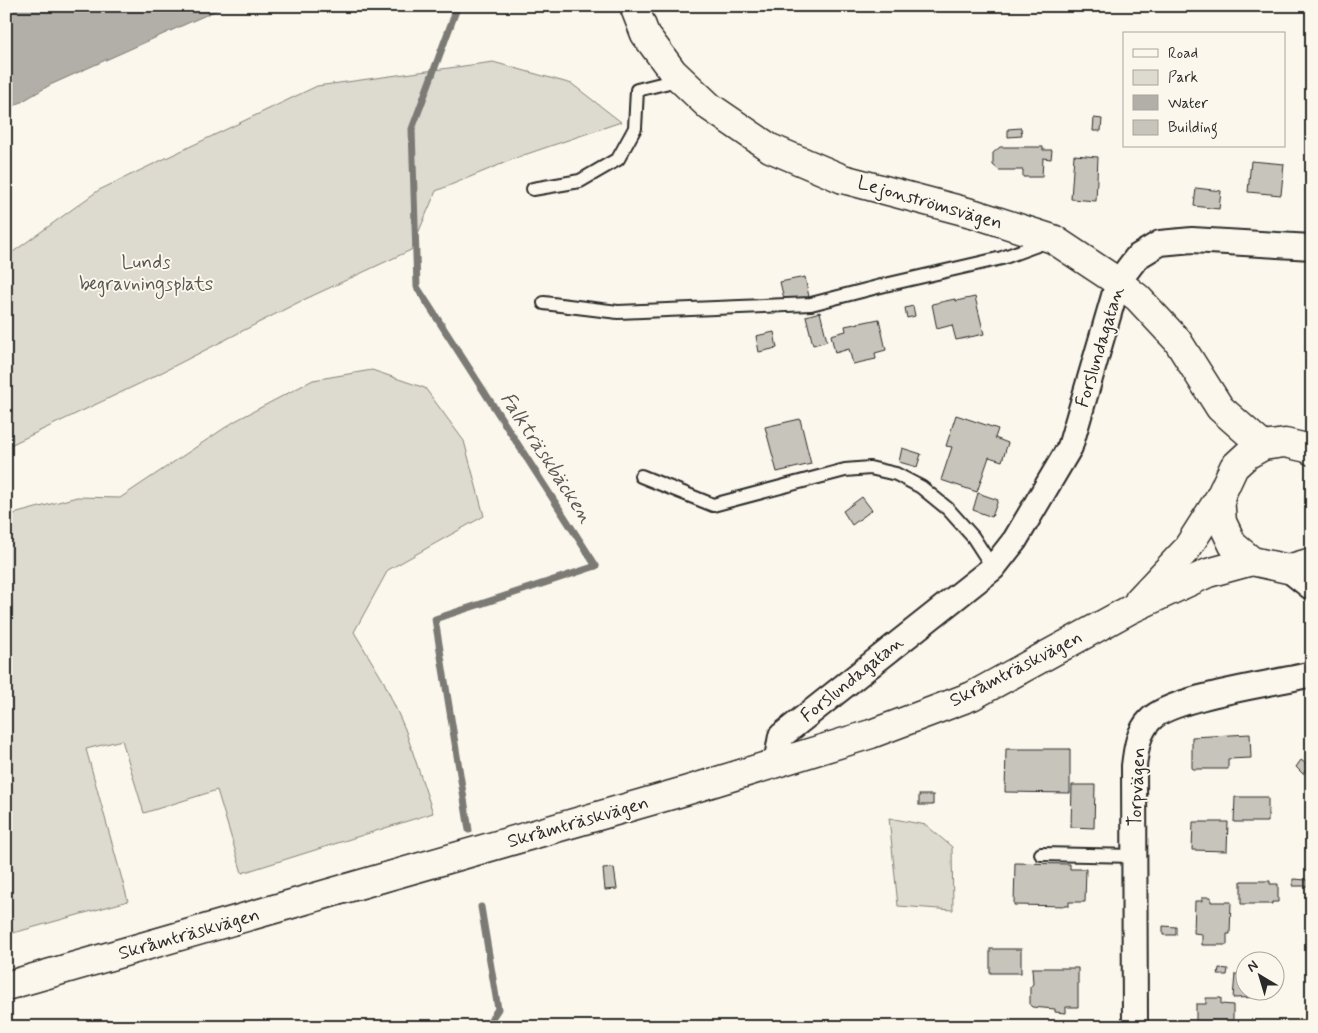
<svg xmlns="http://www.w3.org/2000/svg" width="1318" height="1033" viewBox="0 0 1318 1033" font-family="Mynerve,sans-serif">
	<rect width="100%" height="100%" fill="#fbf7ec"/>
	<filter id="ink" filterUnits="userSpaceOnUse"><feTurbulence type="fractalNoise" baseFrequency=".02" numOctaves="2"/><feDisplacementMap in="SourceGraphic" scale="10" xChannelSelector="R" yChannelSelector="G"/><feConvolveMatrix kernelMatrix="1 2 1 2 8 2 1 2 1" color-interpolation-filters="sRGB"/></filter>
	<g filter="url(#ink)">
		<g fill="#dddad0" stroke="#84827e">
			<polygon points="493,62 572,84 621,122 521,156 436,191 411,250 299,302 143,382 6,447 6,257 99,190 317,86"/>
			<polygon points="372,370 425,388 464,441 484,516 388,570 354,632 384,682 405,729 433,813 242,873 217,790 144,813 122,740 86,749 128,901 6,935 6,516 77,497 120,498 235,421 313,380"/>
			<polygon points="889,818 926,825 952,847 953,910 898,906"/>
		</g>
		<polygon fill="#b1afa7" stroke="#7b7a75" points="6,6 226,6 50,85 6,111"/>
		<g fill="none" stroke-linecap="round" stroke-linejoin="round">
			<g stroke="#7b7a75" stroke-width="7">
				<polyline points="457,8 412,129 417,287 596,566 435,619 469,830"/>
				<polyline points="481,907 498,1009 486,1027"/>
			</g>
		</g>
		<g fill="#c7c4bc" stroke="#2b2b2b">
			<polygon points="1094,118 1102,119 1101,131 1093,131"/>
			<polygon points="1021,128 1022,136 1008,137 1008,129"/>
			<polygon points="1000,147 1043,147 1043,150 1052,150 1051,159 1043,158 1042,177 1023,177 1023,170 999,170 993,165 993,153"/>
			<polygon points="1308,154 1312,154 1312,169 1310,169"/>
			<polygon points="1074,155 1098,157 1096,201 1071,199"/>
			<polygon points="1251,161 1284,164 1281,195 1248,192"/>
			<polygon points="1196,188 1221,191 1219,209 1194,206"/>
			<polygon points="805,277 809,297 785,303 780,282"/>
			<polygon points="975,297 984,334 956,340 952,325 937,329 932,304 955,299 956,301"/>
			<polygon points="913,306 915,316 907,318 905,308"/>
			<polygon points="820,312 827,341 813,345 806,316"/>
			<polygon points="879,319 886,350 875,353 876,359 853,364 849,349 835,353 831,335 846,331 845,326"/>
			<polygon points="774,332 777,348 759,352 756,336"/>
			<polygon points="956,415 998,429 995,438 1008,443 1002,461 989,457 977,492 941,480 952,447 946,446"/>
			<polygon points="800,419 811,464 777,472 765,427"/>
			<polygon points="902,448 921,454 917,467 899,462"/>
			<polygon points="978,493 998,500 992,517 973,510"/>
			<polygon points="862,497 872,510 852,525 843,511"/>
			<polygon points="1250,734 1251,758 1228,759 1228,769 1192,769 1192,737"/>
			<polygon points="1006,749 1070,749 1070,793 1005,792"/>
			<polygon points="1301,760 1309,766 1303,774 1296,767"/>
			<polygon points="1072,785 1095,785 1094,828 1071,827"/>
			<rect x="919" y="795" width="14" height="10"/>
			<polygon points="1235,797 1268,797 1268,822 1234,822"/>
			<polygon points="1193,822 1228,822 1227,851 1192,850"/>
			<polygon points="1015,863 1070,864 1070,869 1086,869 1085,902 1069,902 1069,906 1014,905"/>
			<polygon points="614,868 617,889 605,890 603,869"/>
			<polygon points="1293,879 1307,880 1307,886 1293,886"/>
			<polygon points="1241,881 1270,881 1270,884 1278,884 1278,902 1272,902 1272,904 1241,904"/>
			<polygon points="1202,897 1211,897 1211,902 1231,902 1230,934 1227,934 1227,945 1202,945 1202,934 1194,933 1195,901 1202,901"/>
			<polygon points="1163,926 1176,927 1176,935 1163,935"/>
			<rect x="990" y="949" width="31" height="24"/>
			<polygon points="1032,968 1078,968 1078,1007 1066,1007 1066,1013 1055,1012 1055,1009 1032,1007 1030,1005 1030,987 1033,984"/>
			<polygon points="1219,968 1228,969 1227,975 1218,975"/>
			<polygon points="1235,974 1246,974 1246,990 1272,990 1272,997 1233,998"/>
			<polygon points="1206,998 1221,998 1221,1004 1233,1005 1233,1027 1196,1027 1196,1004 1206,1004"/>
		</g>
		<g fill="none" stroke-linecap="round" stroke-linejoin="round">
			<g stroke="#2b2b2b" stroke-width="16">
				<g id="lane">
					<polyline points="533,189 580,181 618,159 635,128 637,90 681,79"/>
					<polyline points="544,303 618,312 811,304 885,285 1002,258 1048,241"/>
					<polyline points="641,476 713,505 845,470 870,468 896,474 921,487 948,509 973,537 993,568"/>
					<polyline points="1041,854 1135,856"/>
				</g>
			</g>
			<g stroke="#2b2b2b" stroke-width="28">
				<g id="street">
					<polyline points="1288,569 1312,588"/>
					<polyline points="776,764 781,736 993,568 1015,540 1070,447 1118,282 1137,257 1160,243 1192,240 1312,247"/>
					<path d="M1135,1027L1134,766C1136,750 1138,732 1150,720C1170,697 1278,683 1312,674"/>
				</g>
			</g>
			<g stroke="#2b2b2b" stroke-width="31">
				<g id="secondary">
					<polyline points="634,6 645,34 673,72 710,107 770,148 843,179 975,214 1053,239 1118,282 1138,298 1177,340 1220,408 1263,446"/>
					<polyline points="1312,451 1307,448 1285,443 1263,446 1247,455 1234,467 1220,497 1222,522 1233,545 1252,561 1288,569 1312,562"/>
					<polyline points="1139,600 1186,550 1220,497"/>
					<polyline points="6,986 685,791 871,734 972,696 1131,609 1208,573 1252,561"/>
				</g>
			</g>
			<use href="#lane" stroke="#fbf7ec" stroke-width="12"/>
			<use href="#street" stroke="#fbf7ec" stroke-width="24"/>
			<use href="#secondary" stroke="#fbf7ec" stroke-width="28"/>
		</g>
	</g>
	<g text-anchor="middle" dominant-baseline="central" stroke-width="4" stroke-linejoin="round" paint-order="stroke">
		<g font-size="19" fill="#2b2b2b" stroke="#fbf7ec">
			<text transform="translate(930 203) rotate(16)">Lejonströmsvägen</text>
			<text transform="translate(1100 347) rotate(-73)">Forslundagatan</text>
			<text transform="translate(1016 669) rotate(-27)">Skråmträskvägen</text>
			<text transform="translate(852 679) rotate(-39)">Forslundagatan</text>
			<text transform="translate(1137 787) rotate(-87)">Torpvägen</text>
			<text transform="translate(578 822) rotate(-16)">Skråmträskvägen</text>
			<text transform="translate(189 934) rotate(-16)">Skråmträskvägen</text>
		</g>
		<g font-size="19" fill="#585754" stroke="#fbf7ec">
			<text x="146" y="262">Lunds<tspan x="146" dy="22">begravningsplats</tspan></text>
		</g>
		<g font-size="20" font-style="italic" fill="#5a5956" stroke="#fbf7ec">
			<text transform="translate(546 458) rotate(57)">Falkträskbäcken</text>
		</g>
	</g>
	<rect width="1318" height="1033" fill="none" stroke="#fbf7ec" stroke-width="25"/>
	<rect x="12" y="12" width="1293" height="1008" fill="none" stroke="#2b2b2b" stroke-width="2" filter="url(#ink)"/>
	<rect x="1123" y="32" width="162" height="115" fill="#fbf7ec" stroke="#a8a59f"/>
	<rect x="1133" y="49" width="25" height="8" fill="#fbf7ec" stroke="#a8a59f"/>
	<text x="1168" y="58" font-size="15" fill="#2b2b2b">Road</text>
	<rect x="1133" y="70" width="25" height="15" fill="#dddad0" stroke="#a8a59f"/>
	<text x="1168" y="82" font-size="15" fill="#2b2b2b">Park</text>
	<rect x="1133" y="95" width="25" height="15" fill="#b1afa7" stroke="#a8a59f"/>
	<text x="1168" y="108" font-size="15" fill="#2b2b2b">Water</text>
	<rect x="1133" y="120" width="25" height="15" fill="#c7c4bc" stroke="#a8a59f"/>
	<text x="1168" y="132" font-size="15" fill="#2b2b2b">Building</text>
	<g transform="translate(1260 976) rotate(322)"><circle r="24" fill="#fbf7ec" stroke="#a8a59f"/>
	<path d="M0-4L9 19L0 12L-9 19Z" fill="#2b2b2b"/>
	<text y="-8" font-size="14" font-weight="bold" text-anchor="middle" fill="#2b2b2b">N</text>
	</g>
</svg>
